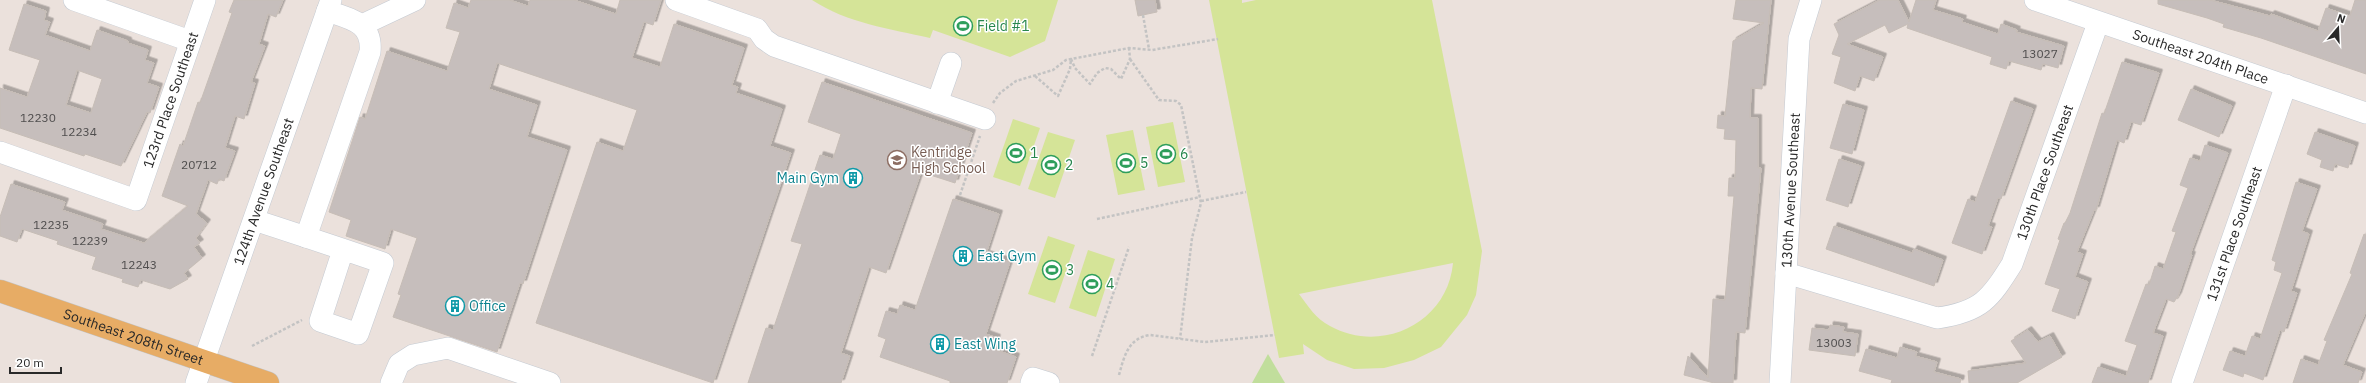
<svg xmlns="http://www.w3.org/2000/svg" width="2366" height="383" viewBox="0 0 2366 383" font-family="'IBM Plex Sans',sans-serif">
	<defs>
		<filter id="shadow"><feDropShadow dx="3.5" dy="-3.5" stdDeviation="0" flood-color="#0004"/></filter>
	</defs>
	<rect width="100%" height="100%" fill="#ebe1dc"/>
	<polygon fill="#c1de9c" points="1268,354 1285,383 1252,383"/>
	<g fill="#d5e498" fill-rule="evenodd">
		<path d="M812,0H1058L1045,41L1010,57L933,30L930,38C890,29 847,23 812,0Z"/>
		<path d="M1209,0H1242V3L1256,0H1432L1482,251L1476,295L1467,315L1441,347L1414,360L1384,368L1354,369L1327,360L1303,344L1304,354L1279,358ZM1453,263C1448,322 1382,355 1330,326C1316,319 1308,306 1299,294Z"/>
		<polygon points="1013,119 1040,128 1020,186 993,177"/>
		<polygon points="1173,122 1185,182 1158,187 1146,127"/>
		<polygon points="1133,130 1145,190 1118,195 1106,135"/>
		<polygon points="1048,132 1075,140 1055,198 1028,189"/>
		<polygon points="1048,236 1075,245 1055,303 1028,294"/>
		<polygon points="1088,250 1115,259 1096,317 1069,308"/>
	</g>
	<g fill="#c6bebc" stroke="#c6bdb6" fill-rule="evenodd" filter="url(#shadow)">
		<polygon points="234,0 283,0 276,17 268,14 259,44 265,46 251,82 255,83 244,119 235,116 225,148 235,151 224,181 219,179 217,184 208,180 196,214 207,223 196,238 200,243 194,247 202,258 184,273 188,279 170,289 141,280 138,287 122,282 123,279 92,269 96,257 57,244 58,241 22,229 17,242 0,236 0,217 11,184 65,202 62,210 103,224 101,229 144,243 188,206 162,196 180,144 183,146 198,102 200,103 232,13 229,12"/>
		<polygon points="471,0 509,0 528,6 530,0 574,0 616,14 620,0 661,0 653,25 644,22 632,58 660,67 674,24 744,48 732,85 738,87 736,93 782,109 770,146 791,153 713,383 536,323 597,142 623,151 637,110 497,63 489,89 537,105 527,137 567,150 523,284 520,283 497,352 393,317 401,295 398,294 417,238 391,229 385,249 346,236 351,220 329,212 360,117 365,119 387,51 447,71 460,32 446,28 454,3 468,8"/>
		<polygon points="1135,0 1155,0 1157,12 1138,16"/>
		<polygon points="1736,0 1771,0 1762,89 1751,88 1750,118 1758,118 1758,168 1761,168 1745,333 1736,332 1733,383 1714,383 1684,375 1688,356 1708,378 1713,299 1725,300 1734,196 1728,196 1729,178 1735,178 1736,140 1724,139 1725,129 1717,128 1718,115 1725,116 1733,41 1764,23 1733,19"/>
		<polygon points="1880,0 1898,0 1909,22 1916,0 1936,0 1933,10 1963,19 1962,22 1998,34 2001,24 2017,30 2016,32 2064,46 2058,68 2043,64 2041,70 2009,61 2006,69 1990,64 1992,57 1907,28 1908,24 1889,33 1885,25 1847,44 1883,57 1874,81 1860,76 1855,91 1834,83 1841,57 1832,54 1839,35 1834,24"/>
		<polygon points="2158,0 2210,0 2270,16 2271,14 2318,31 2326,8 2350,16 2355,0 2366,0 2366,74 2261,38 2223,27 2224,24 2207,18 2158,4"/>
		<path d="M24,4L46,11L44,20L50,22L45,35L90,51L97,30L128,41V43L148,50L145,60L154,63L147,83L159,87L150,113L147,112L121,166L85,154L84,156L0,128V88L27,97L40,60L9,50ZM77,70L102,79L91,113L66,105Z"/>
		<polygon points="2122,62 2159,73 2141,125 2131,122 2124,143 2117,140 2096,210 2094,210 2077,252 2083,254 2075,277 2088,282 2075,319 2052,311 2060,289 2045,284 2060,240 2058,239 2064,223 2065,223 2070,213 2102,113 2104,114"/>
		<polygon points="822,82 972,133 955,183 921,172 886,273 869,267 841,353 850,356 841,383 748,383 766,328 773,330 802,244 791,241 820,155 833,159 841,134 808,122"/>
		<polygon points="2191,89 2232,106 2219,137 2178,120"/>
		<polygon points="2011,101 2033,109 2001,199 1998,198 1988,226 1992,227 1982,254 1952,243 1968,199 1975,202"/>
		<polygon points="1843,104 1864,110 1852,154 1830,148"/>
		<polygon points="2315,132 2355,146 2348,168 2335,164 2333,171 2320,167 2322,160 2307,154"/>
		<polygon points="2205,145 2228,153 2190,255 2192,255 2178,296 2174,302 2166,299 2153,333 2163,336 2148,383 2092,383 2098,367 2126,376 2137,345 2125,341 2146,284 2149,285 2155,266 2163,269 2176,232 2172,231 2188,188 2180,185 2190,158 2200,161"/>
		<polygon points="1839,159 1861,166 1848,207 1826,200"/>
		<polygon points="2296,182 2317,189 2302,231 2309,234 2291,291 2297,293 2284,332 2280,330 2263,380 2244,373 2243,377 2223,370 2230,351 2245,356 2252,336 2260,339 2282,273 2274,270 2276,262 2272,260"/>
		<polygon points="953,199 999,214 986,254 1010,262 986,334 997,338 993,349 1016,357 1007,383 950,383 950,381 880,357 886,339 878,336 886,311 897,314 900,305 915,310"/>
		<polygon points="1834,226 1912,253 1914,249 1943,260 1934,286 1826,249"/>
		<polygon points="2364,234 2366,235 2366,311 2343,365 2362,372 2358,383 2293,383 2301,359 2318,365 2327,341 2324,340 2352,274 2350,273"/>
		<polygon points="1830,325 1844,327 1843,332 1858,334 1855,356 1809,350 1812,328 1829,330"/>
		<polygon points="2028,330 2038,342 2050,336 2062,357 2017,383 1969,383 1968,371 2026,363 2011,341"/>
		<polygon points="1900,347 1917,352 1915,356 1937,362 1934,372 1961,379 1960,383 1891,383 1892,380 1859,371 1866,349 1897,358"/>
	</g>
	<g fill="none" stroke-linecap="round" stroke-linejoin="round">
		<g stroke="#c4cad2" stroke-width="22">
			<g id="minor">
				<polyline points="74,0 190,41"/>
				<polyline points="676,0 757,29 764,39 774,46 985,119"/>
				<path id="s1" d="M2035,0L2366,113"/>
				<polyline points="362,25 415,0"/>
				<polyline points="937,103 951,63"/>
				<path id="s2" d="M0,152L136,200L205,0"/>
				<path d="M254,220C297,234 340,248 383,263L358,334L320,321L343,250"/>
				<path d="M306,237L370,52C373,22 350,19 327,11"/>
				<path id="s3" d="M1786,273L1937,318C1981,312 1990,299 2012,264L2098,23"/>
				<path id="s4" d="M196,383L331,0"/>
				<polyline points="391,383 399,364 413,355 448,348 550,383"/>
				<polyline points="1031,383 1033,378 1049,383"/>
				<path id="s5" d="M1780,383L1799,39L1811,0"/>
				<path id="s6" d="M2182,383L2286,85"/>
			</g>
		</g>
		<g stroke="#c3c3c3" stroke-width="23">
			<g id="major">
				<path id="s7" d="M0,291L268,383"/>
			</g>
		</g>
		<g stroke="#c3c3c3" stroke-width="2.5" stroke-dasharray="3 2" stroke-linecap="butt">
			<polyline points="1143,15 1149,49"/>
			<polyline points="1130,59 1159,100 1176,101 1181,105 1201,203 1192,238 1180,339"/>
			<polyline points="1035,76 1058,96 1070,69 1071,59 1075,68 1090,84 1097,73 1105,68 1111,69 1121,79 1130,59 1129,48"/>
			<polyline points="993,103 1000,93 1016,81 1053,70 1066,60 1129,48 1152,50 1218,39"/>
			<polyline points="960,195 980,136"/>
			<polyline points="1201,201 1246,192"/>
			<polyline points="1097,219 1200,197"/>
			<polyline points="252,346 302,320"/>
			<polyline points="1092,356 1129,247"/>
			<path d="M1119,375C1124,357 1128,338 1150,335L1205,342L1275,335"/>
		</g>
		<use href="#minor" stroke="#fff" stroke-width="21"/>
		<use href="#major" stroke="#e7ac65" stroke-width="22"/>
	</g>
	<defs>
		<g id="stadium-ring" transform="scale(1)"><circle r="9.5" fill="#fff" stroke="#2e9e5b" stroke-width="1.5"/><path d="M0-5a6.5 5 0 1 0 0 10a6.5 5 0 1 0 0-10ZM-3.5-1.8h7v3.6h-7Z" fill="#2e9e5b"/></g>
		<g id="school-ring" transform="scale(1)"><circle r="9.5" fill="#fff" stroke="#8d6e63" stroke-width="1.5"/><path d="M0-5L7-2L0 1L-7-2ZM-4 1L0 2.5L4 1V4Q0 6-4 4Z" fill="#8d6e63"/></g>
		<g id="building-ring" transform="scale(1)"><circle r="9.5" fill="#fff" stroke="#0f9aa8" stroke-width="1.5"/><path d="M-4-6H4V6H1V3H-1V6H-4ZM-2.5-4.3h1.7v1.8h-1.7ZM.8-4.3h1.7v1.8H.8ZM-2.5-1h1.7V.8h-1.7ZM.8-1h1.7V.8H.8Z" fill="#0f9aa8"/></g>
	</defs>
	<g fill-rule="evenodd">
		<use href="#stadium-ring" x="963" y="26"/>
		<use href="#stadium-ring" x="1016" y="153"/>
		<use href="#stadium-ring" x="1166" y="154"/>
		<use href="#school-ring" x="897" y="160"/>
		<use href="#stadium-ring" x="1126" y="163"/>
		<use href="#stadium-ring" x="1051" y="165"/>
		<use href="#building-ring" x="853" y="178"/>
		<use href="#building-ring" x="963" y="256"/>
		<use href="#stadium-ring" x="1052" y="270"/>
		<use href="#stadium-ring" x="1092" y="284"/>
		<use href="#building-ring" x="455" y="306"/>
		<use href="#building-ring" x="940" y="344"/>
	</g>
	<g text-anchor="middle" dominant-baseline="central" stroke-width="3" stroke-linejoin="round" paint-order="stroke">
		<g font-size="12" fill="#504e4e">
			<text x="2040" y="53">13027</text>
			<text x="38" y="117">12230</text>
			<text x="79" y="131">12234</text>
			<text x="199" y="164">20712</text>
			<text x="51" y="224">12235</text>
			<text x="90" y="240">12239</text>
			<text x="139" y="264">12243</text>
			<text x="1834" y="342">13003</text>
		</g>
		<g font-size="14" fill="#27864d" stroke="#fff" text-anchor="start">
			<text x="977" y="26">Field #1</text>
			<text x="1030" y="153">1</text>
			<text x="1180" y="154">6</text>
			<text x="1140" y="163">5</text>
			<text x="1065" y="165">2</text>
			<text x="1066" y="270">3</text>
			<text x="1106" y="284">4</text>
		</g>
		<g font-size="14" fill="#292929" stroke="#fff">
			<text stroke="none"><textPath href="#s1" startOffset="175">Southeast 204th Place</textPath></text>
			<text stroke="none"><textPath href="#s2" startOffset="250">123rd Place Southeast</textPath></text>
			<text stroke="none"><textPath href="#s3" startOffset="352">130th Place Southeast</textPath></text>
			<text stroke="none"><textPath href="#s5" startOffset="193">130th Avenue Southeast</textPath></text>
			<text stroke="none"><textPath href="#s4" startOffset="203">124th Avenue Southeast</textPath></text>
			<text stroke="none"><textPath href="#s6" startOffset="158">131st Place Southeast</textPath></text>
			<text stroke="none"><textPath href="#s7" startOffset="141">Southeast 208th Street</textPath></text>
		</g>
		<g font-size="14" fill="#785e54" stroke="#fff" text-anchor="start">
			<text x="911" y="152">Kentridge<tspan x="911" dy="16">High School</tspan></text>
		</g>
		<g font-size="14" fill="#0d838f" stroke="#fff" text-anchor="start">
			<text x="839" y="178" text-anchor="end">Main Gym</text>
			<text x="977" y="256">East Gym</text>
			<text x="469" y="306">Office</text>
			<text x="954" y="344">East Wing</text>
		</g>
	</g>
	<g transform="translate(2338 28) rotate(19)" stroke="#ffffff" stroke-width="3" paint-order="stroke">
	<path d="M0-3L7 15L0 10L-7 15Z" fill="#292929"/>
	<text y="-6" font-size="11" font-weight="bold" text-anchor="middle" fill="#292929">N</text>
	</g>
	<path d="M10 367v6h51v-6" fill="none" stroke="#292929" stroke-width="2"/>
	<text x="16" y="367" font-size="12" fill="#292929" stroke="#ffffff" stroke-width="3" paint-order="stroke">20 m</text>
</svg>
